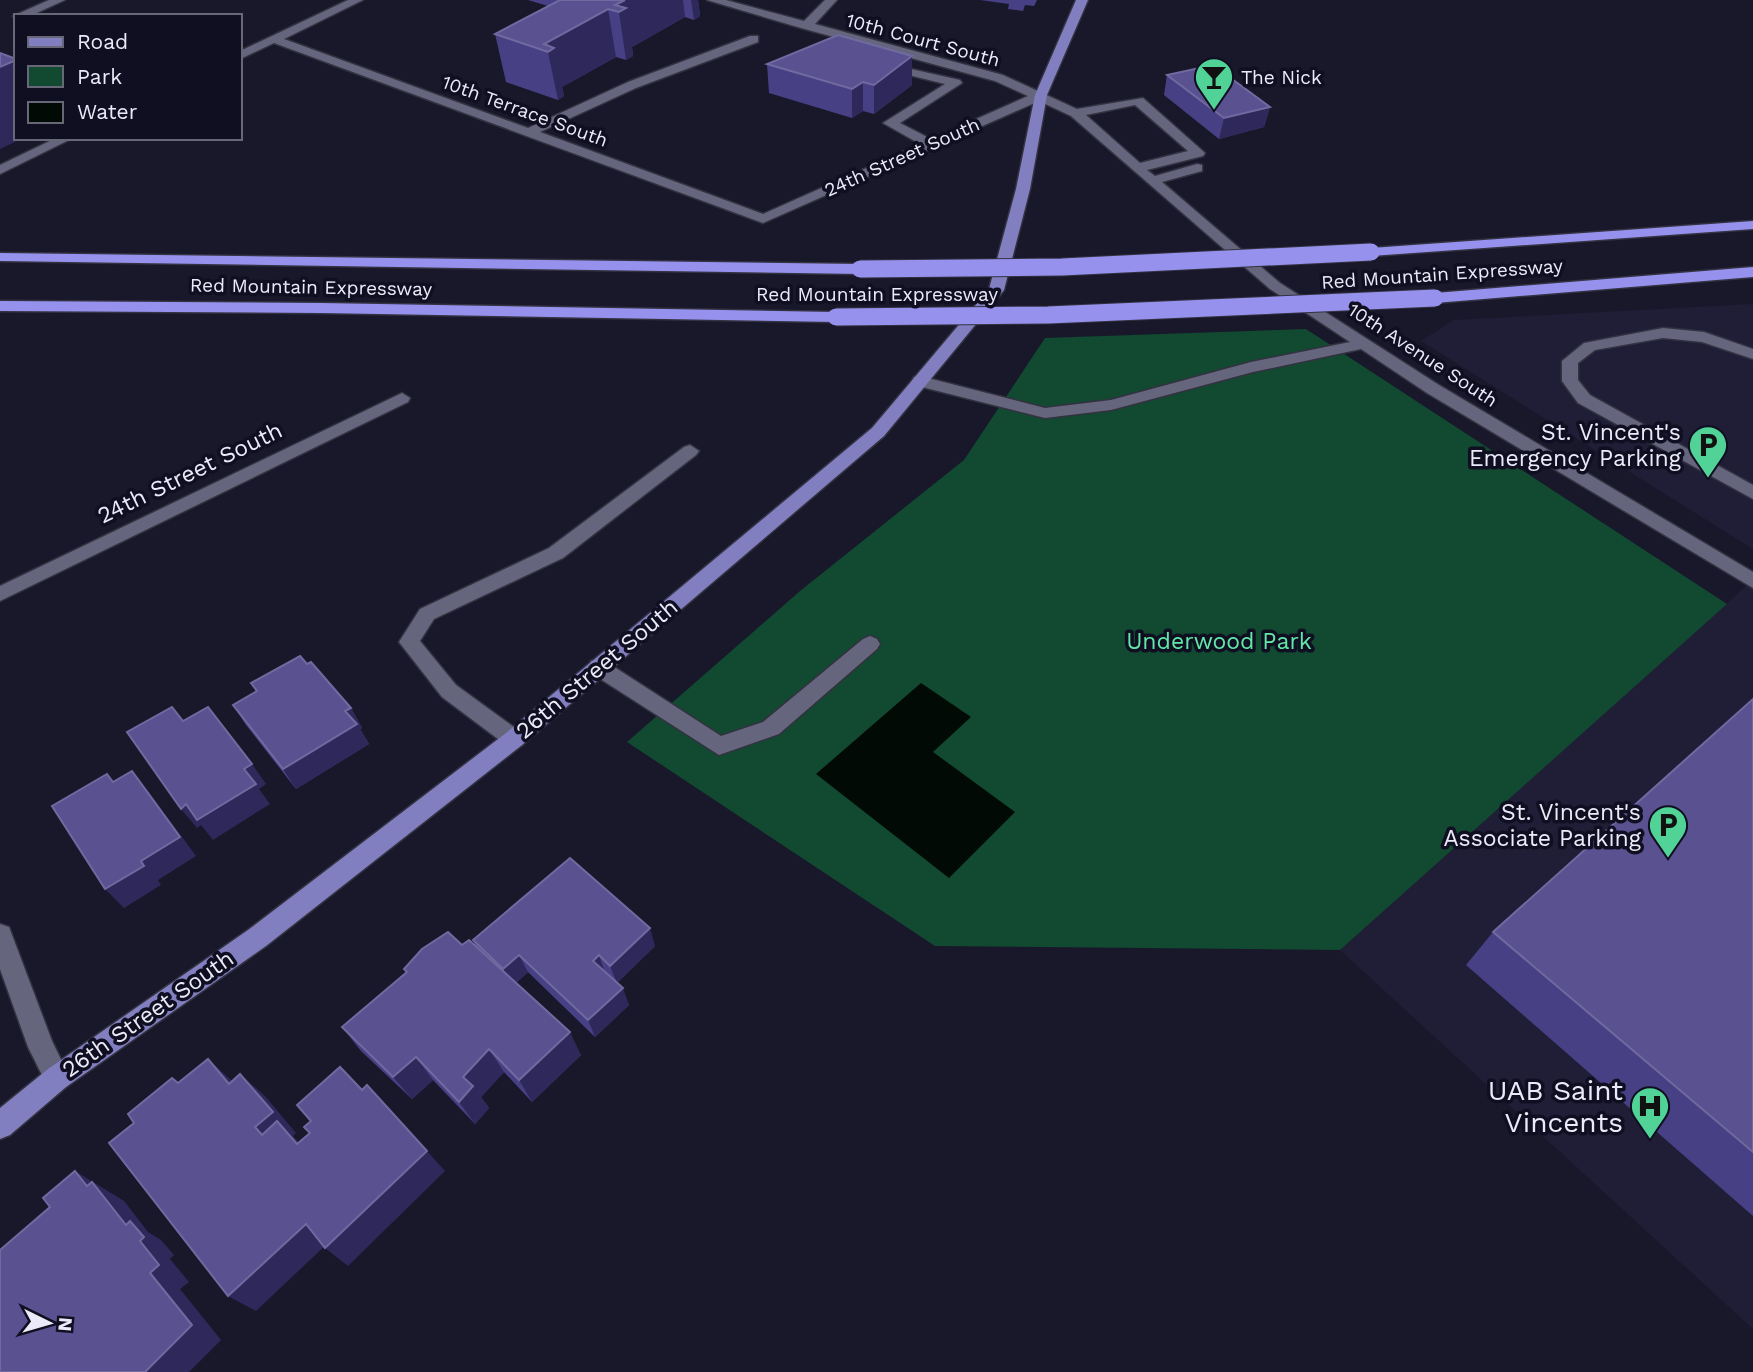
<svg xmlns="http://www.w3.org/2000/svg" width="1753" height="1372" viewBox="0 0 1753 1372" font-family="'Work Sans',sans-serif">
	<rect width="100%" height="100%" fill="#19182b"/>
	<g fill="#201e37">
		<polygon points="1753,304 1753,549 1421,341 1454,320"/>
		<polygon points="1753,580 1753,1329 1340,950"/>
	</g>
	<polygon fill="#114931" points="1306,329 1727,604 1340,950 935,946 627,742 800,591 964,460 1045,338"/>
	<polygon fill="#010a05" points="921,683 971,717 933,752 1015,812 949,878 816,774"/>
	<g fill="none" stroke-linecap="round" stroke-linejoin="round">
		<g stroke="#333241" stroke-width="3">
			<g id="minor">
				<polygon points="49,0 65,0 30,16 16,16 16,19 13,16"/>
				<path d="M348,0H363L284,39L528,128L628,82L750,36H758V42L636,88L540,132L763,214L920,144L883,123L945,84L880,68V62L960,80L962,83L900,123L931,139L1028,96L995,81L801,28L707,0H726L804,21L825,0H837L815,24L1003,75L1077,109L1143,98L1205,153L1203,156L1147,170L1155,176L1197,164L1202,165V171L1162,182L1280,283L1439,385L1753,572V588L1427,393L1361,349L1253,372L1111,410L1045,418L914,385L912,381L914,377L920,376L1045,408L1111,400L1251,362L1350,342L1270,289L1071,116L1039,101L763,223L274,43L240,59V51ZM1135,105L1188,151L1140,163L1086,115Z"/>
				<polygon points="56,138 73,138 0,174 0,165"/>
				<polygon points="1663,328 1704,332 1753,349 1753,359 1702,342 1663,338 1595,350 1578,363 1578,380 1590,395 1753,485 1753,499 1578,403 1562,381 1562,361 1584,343"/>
				<polygon points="402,393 410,398 408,402 0,601 0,586"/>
				<polygon points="690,445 699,451 696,455 563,558 434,619 420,641 456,685 522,733 525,739 522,745 514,748 506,745 442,697 399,642 420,609 549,548 684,447"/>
				<polygon points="870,636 877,639 880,644 877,649 779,734 719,755 591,673 588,667 591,661 598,659 605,661 721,736 763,722 863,639"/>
				<polygon points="0,924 9,927 12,935 52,1041 70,1078 66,1087 57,1091 48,1087 28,1047 0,969"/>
			</g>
		</g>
		<g stroke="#333241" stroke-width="3">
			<polygon id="major" points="1076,0 1088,0 1047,95 1030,189 1004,290 884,436 522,745 266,946 66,1087 10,1135 0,1139 0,1108 48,1069 248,930 506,733 872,428 989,289 1016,189 1035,95"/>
		</g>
		<g stroke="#333241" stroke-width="3">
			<g id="highway">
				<polygon points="1753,221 1753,229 1371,256 1364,252 1371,248"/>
				<polygon points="0,253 860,264 868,269 860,274 0,261"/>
				<polygon points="1753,267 1753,277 1435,303 1427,298 1435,293"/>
				<polygon points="0,301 321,303 836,312 844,317 836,322 321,313 0,311"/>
			</g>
		</g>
		<use href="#minor" fill="#65657d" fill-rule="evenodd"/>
		<use href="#major" fill="#827fc0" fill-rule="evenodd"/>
		<use href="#highway" fill="#9691ed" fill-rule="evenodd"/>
		<g stroke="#333241" stroke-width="19" stroke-linecap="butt">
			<g id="highway-bridge">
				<polyline points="860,269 1062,267 1371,252"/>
				<polyline points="836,317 1048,315 1435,298"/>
			</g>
		</g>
		<use href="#highway-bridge" stroke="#9691ed" stroke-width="17"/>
	</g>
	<g fill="#484084">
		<polygon points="528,0 698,0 700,16 694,20 685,17 632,47 633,56 626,60 616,57 562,87 564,96 558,100 506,82 495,34 548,6"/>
		<polygon points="980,0 1037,0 1034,6 1025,5 1023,11 1008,9 1009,4"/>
		<polygon points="912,56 912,85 874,114 863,111 852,118 769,93 767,64"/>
		<polygon points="1167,75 1270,107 1264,127 1219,139 1164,95"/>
		<polygon points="307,664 351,708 362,728 360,729 369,744 296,789 246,725 233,705 257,691 251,683"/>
		<polygon points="1753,699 1753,1216 1466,965 1493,932"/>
		<polygon points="473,940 655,946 617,983 629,1005 595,1037 528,972 516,983 581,1055 532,1102 504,1072 481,1097 489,1108 475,1124 433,1080 412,1099 361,1051 342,1027 407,973 462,945 476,947"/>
	</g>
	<g fill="#2e285b">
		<polygon points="610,0 683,0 685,17 632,47 633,56 626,60 619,12 608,9 616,57 562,87 564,96 558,100 548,52 544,44"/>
		<polygon points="691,0 698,0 700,16 694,20"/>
		<polygon points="912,56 912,85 874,114 874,85"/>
		<polygon points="16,60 16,138 23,138 0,149 0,67"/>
		<polygon points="863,82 863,111 852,118 852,89"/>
		<polygon points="1270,107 1264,127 1219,139 1224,118"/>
		<polygon points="351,708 362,728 360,729 369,744 296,789 283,769 345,711"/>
		<polygon points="252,764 266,784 259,789 270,804 213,840 201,825 197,828 181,809 186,804"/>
		<polygon points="132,771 148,791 196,856 158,880 161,885 124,908 105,889 141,861"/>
		<polygon points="650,928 655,946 617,983 610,966"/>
		<polygon points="519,955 528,972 512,987 503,969"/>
		<polygon points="599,955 605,973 593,961"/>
		<polygon points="623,988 629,1005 595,1037 588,1020"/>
		<polygon points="570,1032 581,1055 532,1102 519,1080"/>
		<polygon points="489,1049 504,1072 481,1097 489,1108 475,1124 459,1102 463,1077"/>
		<polygon points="416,1057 433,1080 412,1099 393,1077"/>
		<polygon points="208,1059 233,1082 229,1084"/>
		<polygon points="240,1074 265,1096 296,1133 293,1136 319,1165 262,1135 255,1127"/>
		<polygon points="427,1151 445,1171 348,1266 325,1248"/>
		<polygon points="75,1171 124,1201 148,1232 161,1240 174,1255 170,1259 189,1282 180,1289 221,1340 189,1372 145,1372 150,1273"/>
		<polygon points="306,1224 329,1242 256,1311 228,1296"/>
	</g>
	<g fill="#5a5290" stroke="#706aa0" stroke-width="2">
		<polygon points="560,0 625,0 615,5 626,8 619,12 608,9 544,44 554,48 548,52 495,34"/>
		<polygon points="838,35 912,56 874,85 863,82 852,89 767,64"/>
		<polygon points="0,53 16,59 16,60 0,67"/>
		<polygon points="1213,65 1270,107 1224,118 1167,75"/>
		<polygon points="300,656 307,664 311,662 351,708 345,711 357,724 283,769 233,705 257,691 251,683"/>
		<polygon points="1753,699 1753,1152 1493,932"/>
		<polygon points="172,707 183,721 208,707 252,764 244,769 256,784 197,820 186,804 181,809 127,732"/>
		<polygon points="132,771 180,837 141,861 144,866 105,889 52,806 107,774 113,782"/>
		<polygon points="570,858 650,928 610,966 599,955 593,961 623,988 588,1020 519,955 503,969 473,940"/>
		<polygon points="448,932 462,945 469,940 570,1032 519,1080 489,1049 463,1077 473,1086 459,1102 416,1057 393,1077 342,1027 407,972 404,969 422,949"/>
		<polygon points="208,1059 229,1084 240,1074 273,1112 255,1127 262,1135 277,1121 297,1144 310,1133 304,1127 311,1121 297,1105 340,1067 362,1090 367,1085 427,1151 325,1248 306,1224 228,1296 109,1143 134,1123 128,1114 172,1078 178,1083"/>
		<polygon points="75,1171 87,1186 92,1182 126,1225 130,1221 144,1237 140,1241 159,1265 150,1273 192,1325 145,1372 147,1372 0,1372 0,1250 50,1207 43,1198"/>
	</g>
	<defs>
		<g id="bar-pin" transform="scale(2.0125)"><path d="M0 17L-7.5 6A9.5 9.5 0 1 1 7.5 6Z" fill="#51d397" stroke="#100f22"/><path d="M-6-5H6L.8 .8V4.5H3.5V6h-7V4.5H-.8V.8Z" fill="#111"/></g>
		<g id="parking-pin" transform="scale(2.0125)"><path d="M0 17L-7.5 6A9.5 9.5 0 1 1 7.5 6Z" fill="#51d397" stroke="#100f22"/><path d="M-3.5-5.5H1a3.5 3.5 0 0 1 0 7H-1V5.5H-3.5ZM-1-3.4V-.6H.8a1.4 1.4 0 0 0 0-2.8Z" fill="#111"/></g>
		<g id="hospital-pin" transform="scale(2.0125)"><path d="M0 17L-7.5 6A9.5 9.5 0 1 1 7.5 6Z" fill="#51d397" stroke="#100f22"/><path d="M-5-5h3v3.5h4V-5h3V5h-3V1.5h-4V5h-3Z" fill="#111"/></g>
	</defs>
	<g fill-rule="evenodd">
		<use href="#bar-pin" x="1214" y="77"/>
		<use href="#parking-pin" x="1708" y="445"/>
		<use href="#parking-pin" x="1668" y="825"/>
		<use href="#hospital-pin" x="1650" y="1106"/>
	</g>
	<g text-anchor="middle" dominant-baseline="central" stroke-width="7" stroke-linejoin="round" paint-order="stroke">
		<g font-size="19" fill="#eaeaf8" stroke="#100f22">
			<text transform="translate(923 40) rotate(15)">10th Court South</text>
			<text transform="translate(525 111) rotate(20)">10th Terrace South</text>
			<text transform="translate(902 157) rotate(-24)">24th Street South</text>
			<text transform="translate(1442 274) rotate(-4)">Red Mountain Expressway</text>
			<text transform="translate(311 287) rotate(1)">Red Mountain Expressway</text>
			<text x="877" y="294">Red Mountain Expressway</text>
			<text transform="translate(1423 355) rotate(33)">10th Avenue South</text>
		</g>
		<g font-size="19" fill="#eaeaf8" stroke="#100f22" text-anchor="start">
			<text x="1241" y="77">The Nick</text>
		</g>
		<g font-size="23" fill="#eaeaf8" stroke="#100f22" text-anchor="end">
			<text x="1681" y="432">St. Vincent's<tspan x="1681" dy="26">Emergency Parking</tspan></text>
			<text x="1641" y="812">St. Vincent's<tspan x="1641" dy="26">Associate Parking</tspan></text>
		</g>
		<g font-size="23" fill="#eaeaf8" stroke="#100f22">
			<text transform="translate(190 473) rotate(-26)">24th Street South</text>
			<text transform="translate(597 669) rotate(-40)">26th Street South</text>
			<text transform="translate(148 1014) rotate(-35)">26th Street South</text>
		</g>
		<g font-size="23" fill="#62e7a8" stroke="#100f22">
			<text x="1219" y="641">Underwood Park</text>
		</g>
		<g font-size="28" fill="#eaeaf8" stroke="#100f22" text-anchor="end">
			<text x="1623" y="1090">UAB Saint<tspan x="1623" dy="32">Vincents</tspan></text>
		</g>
	</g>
	<rect x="14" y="14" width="228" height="126" fill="#100f22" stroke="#676778" stroke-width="2"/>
	<rect x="28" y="37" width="35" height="10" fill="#827fc0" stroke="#676778" stroke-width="2"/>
	<text x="77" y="49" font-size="21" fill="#eaeaf8">Road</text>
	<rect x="28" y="66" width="35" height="21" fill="#114931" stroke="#676778" stroke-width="2"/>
	<text x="77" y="84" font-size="21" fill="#eaeaf8">Park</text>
	<rect x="28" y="102" width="35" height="21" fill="#010a05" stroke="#676778" stroke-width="2"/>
	<text x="77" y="119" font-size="21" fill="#eaeaf8">Water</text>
	<g transform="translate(49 1323) rotate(95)" stroke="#100f22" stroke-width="5" paint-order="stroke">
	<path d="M0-5L12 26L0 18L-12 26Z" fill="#eaeaf8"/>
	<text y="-10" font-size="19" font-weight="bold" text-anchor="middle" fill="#eaeaf8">N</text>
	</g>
</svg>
